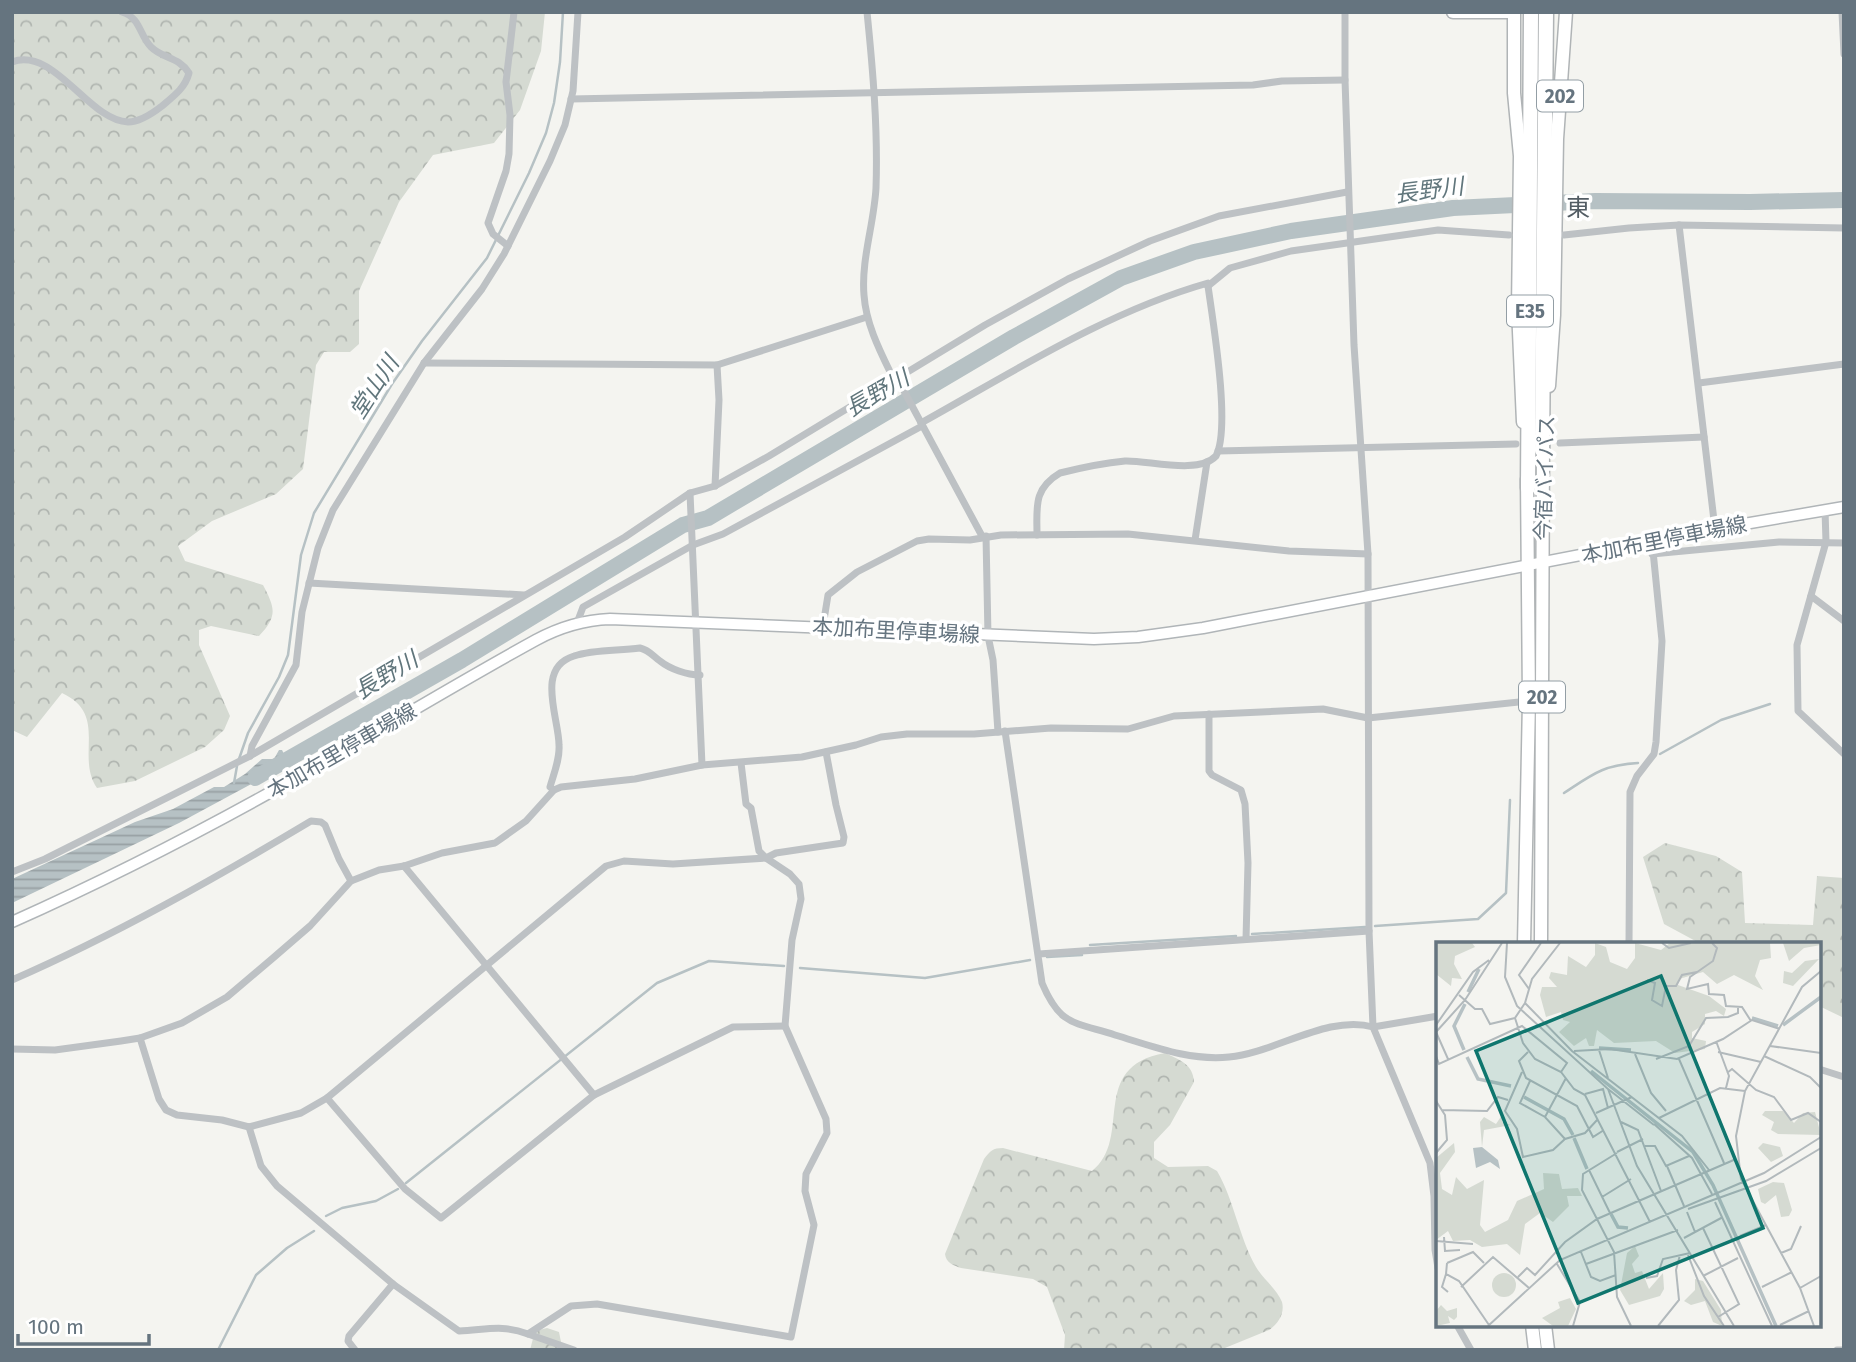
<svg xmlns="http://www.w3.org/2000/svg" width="1856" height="1362" viewBox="0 0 1856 1362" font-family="'Fira Sans','Noto Sans JP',sans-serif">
	<defs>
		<pattern id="forest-crowns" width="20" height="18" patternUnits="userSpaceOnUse" patternTransform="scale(1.75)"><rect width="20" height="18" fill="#d5dad2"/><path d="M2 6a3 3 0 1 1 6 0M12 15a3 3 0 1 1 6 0" fill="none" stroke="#b0b5b0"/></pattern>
		<pattern id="water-rules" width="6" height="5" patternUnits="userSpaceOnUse" patternTransform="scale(1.75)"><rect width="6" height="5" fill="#b6c1c4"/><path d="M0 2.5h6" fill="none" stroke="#98a1a4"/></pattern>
	</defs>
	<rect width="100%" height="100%" fill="#f4f4f0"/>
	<g fill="url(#forest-crowns)">
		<path d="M12,12H545L541,51L520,110L494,143L433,155L399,202L359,291V344L350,352H324L316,365L303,469L276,494L212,521L178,546L185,561L263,585C275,608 278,616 259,636L211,626L199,630V645L230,716L224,730L205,747L135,781L97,788C75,756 109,715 62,693L27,737L12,730Z"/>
		<polygon points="1665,843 1716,856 1742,872 1745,923 1813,925 1817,876 1844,878 1844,1018 1819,1006 1819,944 1701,944 1664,924 1643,857"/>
		<path d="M1165,1053C1180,1060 1193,1064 1194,1082L1170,1125L1154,1142V1158L1168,1167L1208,1166L1217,1171C1234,1200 1239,1237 1256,1267C1263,1279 1277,1289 1282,1302C1285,1314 1278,1324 1269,1330L1220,1350H1064L1065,1335L1047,1287L1033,1279L961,1268C953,1265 946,1263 945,1254L984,1159C990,1151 993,1148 1003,1148L1092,1171C1134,1138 1087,1067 1165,1053Z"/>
		<polygon points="547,1328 559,1332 561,1342 558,1350 530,1350 535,1331"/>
	</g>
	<polygon fill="url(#water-rules)" points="279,750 282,750 286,758 275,763 272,773 179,823 12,903 12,879 135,822 173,809 214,787 224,787 245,774 262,759 274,759"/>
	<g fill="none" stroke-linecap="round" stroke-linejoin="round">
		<g stroke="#b6c1c4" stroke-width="2.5">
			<polyline points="1660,754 1721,720 1770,704"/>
			<polyline points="239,759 248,733 279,677 288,655 301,555 314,513 392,384 422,341 487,258 529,173 546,133 554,103 560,62 563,12"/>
			<polyline points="234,783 237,766"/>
			<path d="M1564,793C1593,774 1603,765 1638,763"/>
			<polyline points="1375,926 1478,919 1506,893 1510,800"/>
			<polyline points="1252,934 1365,927"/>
			<polyline points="1090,945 1236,936"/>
			<polyline points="1047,957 1082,955"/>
			<polyline points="800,968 925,978 1030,960"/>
			<polyline points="406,1183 657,983 709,961 784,966"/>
			<polyline points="326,1216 342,1208 376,1201 398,1189"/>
			<polyline points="218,1350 256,1275 287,1248 314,1231"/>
		</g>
		<polyline stroke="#b6c1c4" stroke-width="16" points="255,778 462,660 683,525 708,518 1014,337 1121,278 1194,252 1291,231 1453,208 1595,201 1750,202 1844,200"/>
		<g stroke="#b0b5b8" stroke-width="13">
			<path id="secondary" d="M12,922C106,880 198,833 287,783C371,736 452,686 536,640C560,627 583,620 610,619L1094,639L1138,637L1203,628L1715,529L1844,507"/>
		</g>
		<g stroke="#b1b5b8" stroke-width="15">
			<polyline id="primary" points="1453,12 1512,12"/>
		</g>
		<g stroke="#b0b4b6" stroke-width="15">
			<g id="trunk">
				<polyline points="1514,12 1514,93 1520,156 1518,309 1523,422"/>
				<polyline points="1549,386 1554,315 1557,139 1566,12"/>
				<polyline points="1524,944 1529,701 1527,479"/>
				<polyline points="1541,944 1543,442"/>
				<polyline points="1532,1325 1535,1350"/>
				<polyline points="1545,1325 1548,1350"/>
			</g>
		</g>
		<g stroke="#b0b4b6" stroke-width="17">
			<g id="motorway">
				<polyline points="1542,450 1546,12"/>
				<polyline points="1528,488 1531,12"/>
			</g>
		</g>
		<g stroke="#bdc1c4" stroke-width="7">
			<path d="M867,12C873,71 878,130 876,188C874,224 861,260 864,295C866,325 881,353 894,380"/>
			<polyline points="1345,12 1345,80 1354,345 1368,554 1369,931 1373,1027 1430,1163 1434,1196 1435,1250 1438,1268"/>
			<polyline points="1842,12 1844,54"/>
			<path d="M12,62C54,46 89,121 128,122C140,122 153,113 162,106C174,96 185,88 189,73C178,56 163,59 151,47C139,35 141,18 122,12"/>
			<polyline points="571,99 1253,85 1282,81 1345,80"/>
			<polyline points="1679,225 1715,529"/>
			<polyline points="1564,235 1629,228 1679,225 1844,228"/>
			<polyline points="508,246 493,234 488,223 506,171 509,154 510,115 506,82 514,12"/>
			<polyline points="1208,286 1230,268 1291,251 1438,230 1509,235"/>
			<polyline points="424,363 717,365 867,317"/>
			<polyline points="897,378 982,536"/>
			<polyline points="1699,383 1844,364"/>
			<path d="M921,423C1013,372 1106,312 1208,283V286"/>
			<polyline points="1560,443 1704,437"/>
			<polyline points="1218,451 1516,444"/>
			<polyline points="715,486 719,400 717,365"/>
			<polyline points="690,493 702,765"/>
			<polyline points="1825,510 1826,542 1797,645 1798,711 1844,754"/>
			<path d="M1037,535C1037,507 1033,489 1060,473C1080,468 1104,463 1125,461C1148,460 1198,475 1216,456C1231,428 1213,322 1208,286"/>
			<polyline points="986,536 988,636 993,660 998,732"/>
			<polyline points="1195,540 1207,462"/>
			<polyline points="1652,554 1779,542 1844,543"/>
			<polyline points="309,583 524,595"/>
			<polyline points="1811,596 1844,621"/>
			<polyline points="577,623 583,607 693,545 723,534 922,426"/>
			<polyline points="823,626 828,595 857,572 917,541 929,539 970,540 1001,535 1128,534 1289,551 1368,554"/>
			<polyline points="1209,714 1209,771 1212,775 1241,790 1245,804 1248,863 1246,939"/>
			<path d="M1005,731L1042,983C1060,1026 1074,1022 1115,1035C1152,1046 1189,1061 1229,1057C1275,1053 1328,1014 1373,1027L1438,1016"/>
			<polyline points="250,756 252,746 296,665 302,612 318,548 333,510 424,363 482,289 504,254 550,161 565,125 573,91 578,12"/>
			<path d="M554,790L550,787C554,773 560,759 559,745C559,718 535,668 574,656C594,649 619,651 640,648C649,650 653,656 660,661C670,669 687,675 700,675"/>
			<polyline points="404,866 594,1095"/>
			<polyline points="12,872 45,859 250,756 625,537 690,493 715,486 769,456 985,325 1068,279 1150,241 1219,216 1347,192"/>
			<polyline points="1629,944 1630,792 1637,776 1654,754 1656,742 1662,641 1652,541"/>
			<polyline points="1039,954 1369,931"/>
			<path d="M12,980C115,935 214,879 311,821L321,822L325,825L339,859L351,881"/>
			<polyline points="140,1038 159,1099 166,1110 177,1115 222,1120 249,1127 301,1113 327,1098 606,866 624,861 673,864 766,858 776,853 843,843 844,837 836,805 826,752"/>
			<polyline points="12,1049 55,1050 121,1041 140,1038 182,1023 227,997 273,958 310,926 351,881 379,870 404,866 442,853 495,843 526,821 554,790 561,787 635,779 702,765 802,757 856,745 881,737 907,734 974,734 1051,728 1128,729 1174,716 1323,709 1368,718 1529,701"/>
			<polyline points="1819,1069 1844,1077"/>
			<polyline points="327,1098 405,1189 441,1218 594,1095 733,1027 785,1026"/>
			<path d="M249,1127L261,1166L277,1186L393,1284L459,1331C486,1330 502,1324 528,1334L571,1306L597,1304L791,1337L814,1225L805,1191L806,1174L827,1133L826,1119L785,1026L792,940L801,899L799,884L790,874L766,858L759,851L751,808L746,804L741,763"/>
			<polyline points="1457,1325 1471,1350"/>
			<polyline points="528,1334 574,1350"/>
			<polyline points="355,1350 348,1341 349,1336 393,1284"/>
			<polyline points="1837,1350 1844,1350"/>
		</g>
		<use href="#secondary" stroke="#fff" stroke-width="10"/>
		<use href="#primary" stroke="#fff" stroke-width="12"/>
		<use href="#trunk" stroke="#fff" stroke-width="12"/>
		<use href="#motorway" stroke="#fff" stroke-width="14"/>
	</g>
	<g text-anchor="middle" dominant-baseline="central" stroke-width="7" stroke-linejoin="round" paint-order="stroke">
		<g fill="#fff" stroke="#939ea5" stroke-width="2">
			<rect x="1537" y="80.5" width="46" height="31" rx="5"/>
			<rect x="1507" y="295.5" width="46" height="31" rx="5"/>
			<rect x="1519" y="681.5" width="46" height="31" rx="5"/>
		</g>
		<g font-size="19" font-weight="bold" fill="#65747f">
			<text x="1560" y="96">202</text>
			<text x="1530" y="311">E35</text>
			<text x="1542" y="697">202</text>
		</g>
		<g font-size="21" fill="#65747f" stroke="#fff">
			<text transform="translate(1545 478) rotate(-88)">今宿バイパス</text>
			<text transform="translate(1664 540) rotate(-11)">本加布里停車場線</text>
			<text transform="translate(896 631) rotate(3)">本加布里停車場線</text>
			<text transform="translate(342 751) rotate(-30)">本加布里停車場線</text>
		</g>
		<g font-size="23" font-style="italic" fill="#61767c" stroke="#fff">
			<text transform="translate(1429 190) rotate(-7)">長野川</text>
			<text transform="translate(374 387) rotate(-57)">堂山川</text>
			<text transform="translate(877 393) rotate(-30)">長野川</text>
			<text transform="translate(386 675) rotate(-31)">長野川</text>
		</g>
		<g font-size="24" fill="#535d64" stroke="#fff">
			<text x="1578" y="208">東</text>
		</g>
	</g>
	<g transform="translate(1436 942)">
		<rect width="385" height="385" fill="#f4f4f0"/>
		<path d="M0,1H36L39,5L19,14L18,22L26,37L16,36L15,44L0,32ZM159,1L170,5L174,20L191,27L199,16V1L225,8L234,1H334L335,16L324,18L319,34L327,48L298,33L281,42L267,30L243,37L242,43L273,54L290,67L288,74L280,69L269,72V82L256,90V96L270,99L269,107L239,111L220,99L178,101L161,88L158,104H153L150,96L138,104L123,90L134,80L127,78L125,70L110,75L104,53L106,45H121L113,36L115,30L131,33L132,14L150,25L159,13ZM347,1H385V3L368,6L353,19ZM383,17L357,44L347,41L348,29L356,31L369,19ZM329,169H347L358,181L367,171L379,170L385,193L342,192L335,188L338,180L326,173ZM66,173V180L75,183L48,188L46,205L44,180L48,175L60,182ZM18,201L19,210L4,231L6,247L16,253L20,235L31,247L48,238L44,283L49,290L72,278L81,259L108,247L107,231L123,232L126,247L142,246L146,254H131L133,264L117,280L104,271L89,282L84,313L71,302L46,305L34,298L17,299L12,289L0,298V216ZM327,201L344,205L347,214L335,220L322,206ZM337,240L348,241L356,268L353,274L345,275L340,253L329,262L325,260L322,247ZM199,304L203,314L196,322L199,331L206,329L213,347L227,331L228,347L224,354L193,363L184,348L191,311ZM259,337L267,339L285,368L286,384L277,380L269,359L255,363L248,359L259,348ZM134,356L140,367L132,384H117L106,376L124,366L122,360ZM5,363L11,369L21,366V375L18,378L12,374L14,381L0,384V369Z" fill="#d5dad2"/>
		<path d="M56 343a12 12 0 1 1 24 0a12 12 0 1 1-24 0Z" fill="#d5dad2"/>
		<path d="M46,205L62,218L64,227L54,220L40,226L37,206Z" fill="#b6c1c4"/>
		<path fill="none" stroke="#b6c1c4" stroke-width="3.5" d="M32,50L43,27M316,76L342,84M347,83L385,55M163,106L195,108M28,108L18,84L29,62M31,115L42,137L75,144M155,129L257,210L277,243L340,384M88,155L128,177L137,193M138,196L151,227M175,272L182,285L192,286"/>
		<path fill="none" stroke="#b2b9bc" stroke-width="2" d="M71,1L69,35L81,64L172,147L201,224L298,384M226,1L233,6L255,1M276,1L281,6L277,19L254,35L251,47L272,42L273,52L288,53L290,64L306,65L315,79M211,38L219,41L216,58L226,64L230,44H240L246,33L261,30M93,47L83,33L105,1M23,53L39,67H46L54,82L79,76M89,61L79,76L87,101L99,117L125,130L138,147L149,153L214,280M89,61L136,109L246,194L273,228M89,61L96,37L124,1M0,83L37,30L53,18M0,90L12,117M0,90L29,58L66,1M280,99L293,134L290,146M334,104L385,111M163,108L172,136M138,109L174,107L241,117L287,97L316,78L344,87M92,110L83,119L90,136L141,164L157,195L168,188M282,110L325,120M199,112L215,151L230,169M0,114L3,122L86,84L131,121L125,130M328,114L374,135L385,146M220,117L253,104L270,76L292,75L302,71V65M243,117L288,221M86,130L69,169L81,187L87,215L117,208L129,197L149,191L162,177M291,131L296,127L320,148L338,155L355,178L372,171L385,180M94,139L84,161L109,175L129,197M172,147L218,183M149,152L167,147L172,166M0,159L9,173L11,198L0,211M6,168L51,169L62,155L72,158M160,171L196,155M109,175L130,136M223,176L284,146L309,149M185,180L202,188L225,249M218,182L256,216L276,252M209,204H219L230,224L253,214M181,210L207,197M181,211L147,232L146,248L178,310L181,355L195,384M231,224L248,264M153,228L174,271M166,255L195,237M279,260L336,384M252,267L330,239L385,206M251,270L259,290M267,286L303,362L282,375M304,294L330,283M8,295L9,309L24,308M248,296L287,275M0,299L37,302M145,310L155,335L164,339L180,333M345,311L355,307L365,284M252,313L268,354L288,384M11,321L10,332L23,339L53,383M11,321L37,310L48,321M121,322L144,360L137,384M150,322L242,288M10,332L6,345L12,350M267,334L302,316M82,335L91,326L99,333L129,300L161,277L300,217M210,336L221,334L227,317L254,311M25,345L57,315L93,346M326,345L356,330M364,346L385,334M344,383L373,369M52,384L124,318L328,231L385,195M222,384L243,358L240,328L244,313M378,384L364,346L305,237L300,194L309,149L366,45L385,29"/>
		<path fill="#0f766e" fill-opacity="0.15" stroke="#0f766e" stroke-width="3.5" d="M225,34L327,286L142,361L40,109Z"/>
		<rect width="385" height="385" fill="none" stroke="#65747f" stroke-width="3.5"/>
	</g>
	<rect width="1856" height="1362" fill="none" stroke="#65747f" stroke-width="28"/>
	<path d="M18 1334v10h131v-10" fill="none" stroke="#65747f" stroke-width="3.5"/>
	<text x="28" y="1334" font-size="21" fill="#65747f" stroke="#ffffff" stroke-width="5" paint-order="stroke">100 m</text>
</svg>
